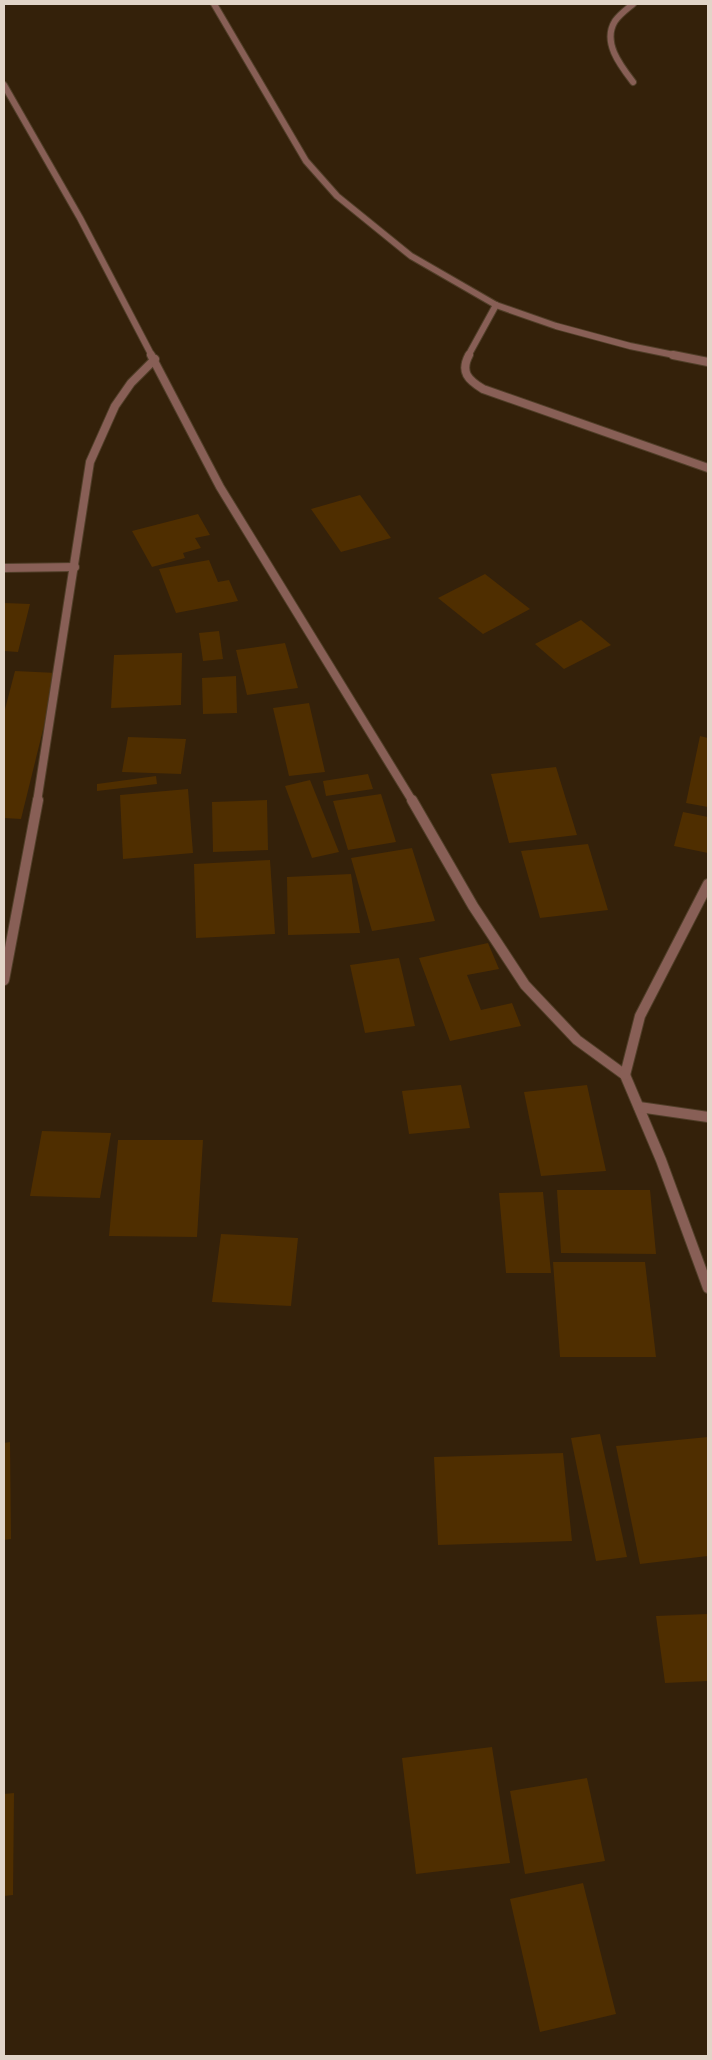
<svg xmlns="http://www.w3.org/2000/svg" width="712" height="2060" viewBox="0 0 712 2060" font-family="'PT Sans Narrow',sans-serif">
	<rect width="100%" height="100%" fill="#34210a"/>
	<g fill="#4f2e00">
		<polygon points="360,495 391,538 341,552 311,509"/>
		<polygon points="198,514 210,535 195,538 201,548 183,553 185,558 152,567 132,531"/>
		<polygon points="209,560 218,582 229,580 238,601 176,613 159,569"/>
		<polygon points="485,574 530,609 483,634 438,598"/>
		<polygon points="4,603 30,604 18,652 4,651"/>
		<polygon points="581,620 611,645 564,669 535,644"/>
		<polygon points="219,631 223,659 203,661 199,633"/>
		<polygon points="285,643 298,688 247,695 236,650"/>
		<polygon points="182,653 181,705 111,708 114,655"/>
		<polygon points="15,671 57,673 21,819 4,818 4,713"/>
		<polygon points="236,676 237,713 203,714 202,678"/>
		<polygon points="309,703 325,772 289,776 273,708"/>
		<polygon points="700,736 708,738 708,807 686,803"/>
		<polygon points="128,737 186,739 181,774 122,772"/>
		<polygon points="556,767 577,835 509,843 491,774"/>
		<polygon points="368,774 373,789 326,796 323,781"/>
		<polygon points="156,776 157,784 97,791 97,784"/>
		<polygon points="310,780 339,852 312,858 285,786"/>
		<polygon points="188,789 193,853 123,859 120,795"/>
		<polygon points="381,794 396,842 348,850 333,801"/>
		<polygon points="267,800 268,850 213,852 212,802"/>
		<polygon points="683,812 708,817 708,853 674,846"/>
		<polygon points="588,844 608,910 540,918 521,851"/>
		<polygon points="412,848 435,921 372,931 351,858"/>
		<polygon points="270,860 275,934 196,938 194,864"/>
		<polygon points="351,874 360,933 288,935 287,877"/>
		<polygon points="488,943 499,969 467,975 481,1010 512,1003 521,1026 450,1041 419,958"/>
		<polygon points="399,958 415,1026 365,1033 350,965"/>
		<polygon points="461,1085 470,1128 409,1134 402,1091"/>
		<polygon points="587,1085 606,1171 541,1176 524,1092"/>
		<polygon points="42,1131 111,1133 100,1198 30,1196"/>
		<polygon points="118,1140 203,1140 197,1237 109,1236"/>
		<polygon points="557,1190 650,1190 656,1254 561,1253"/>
		<polygon points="543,1192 551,1273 506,1273 499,1193"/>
		<polygon points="221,1234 298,1238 291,1306 212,1302"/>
		<polygon points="553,1262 645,1262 656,1357 560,1357"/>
		<polygon points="600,1434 627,1557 596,1561 571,1438"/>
		<polygon points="708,1437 708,1556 640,1564 616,1446"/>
		<polygon points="10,1442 11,1539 4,1540 4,1443"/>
		<polygon points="563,1453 572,1541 438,1545 434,1457"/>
		<polygon points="708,1614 708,1681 665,1683 656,1616"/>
		<polygon points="492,1747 510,1863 416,1874 402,1758"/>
		<polygon points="587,1778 605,1861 525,1874 510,1791"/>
		<polygon points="14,1793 13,1895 4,1896 4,1794"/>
		<polygon points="583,1883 616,2014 540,2032 510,1899"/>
	</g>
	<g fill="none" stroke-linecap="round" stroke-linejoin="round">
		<g stroke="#503e28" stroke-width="8">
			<g id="minor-far2">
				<polyline points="214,4 306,161 337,196 411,256 496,305 556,326 630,346 679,356"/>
				<path d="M633,4C627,9 620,14 615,21C602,42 620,65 633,82"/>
				<polyline points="4,85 80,218 152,356"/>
				<polyline points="468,356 496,305"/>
			</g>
		</g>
		<g stroke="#503e28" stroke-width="10">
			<g id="minor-far1">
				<polyline points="151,355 220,487 413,802"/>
				<path d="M469,355C460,372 468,380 483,389L708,468"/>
				<polyline points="673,355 708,362"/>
				<polyline points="4,568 75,567"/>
				<polyline points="37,802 90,462 115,406 131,383 155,359"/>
			</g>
		</g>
		<g stroke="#503e28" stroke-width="12">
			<g id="minor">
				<polyline points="412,800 473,906 525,985 577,1040 625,1075 661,1160 708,1288"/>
				<polyline points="4,980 38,800"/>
				<polyline points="625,1075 640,1016 708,884"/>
				<polyline points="639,1107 708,1117"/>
			</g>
		</g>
		<use href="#minor-far2" stroke="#885f56" stroke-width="6"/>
		<use href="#minor-far1" stroke="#885f56" stroke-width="8"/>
		<use href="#minor" stroke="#885f56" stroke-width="10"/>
	</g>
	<rect width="712" height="2060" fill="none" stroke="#e2d5c8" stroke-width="10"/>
</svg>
